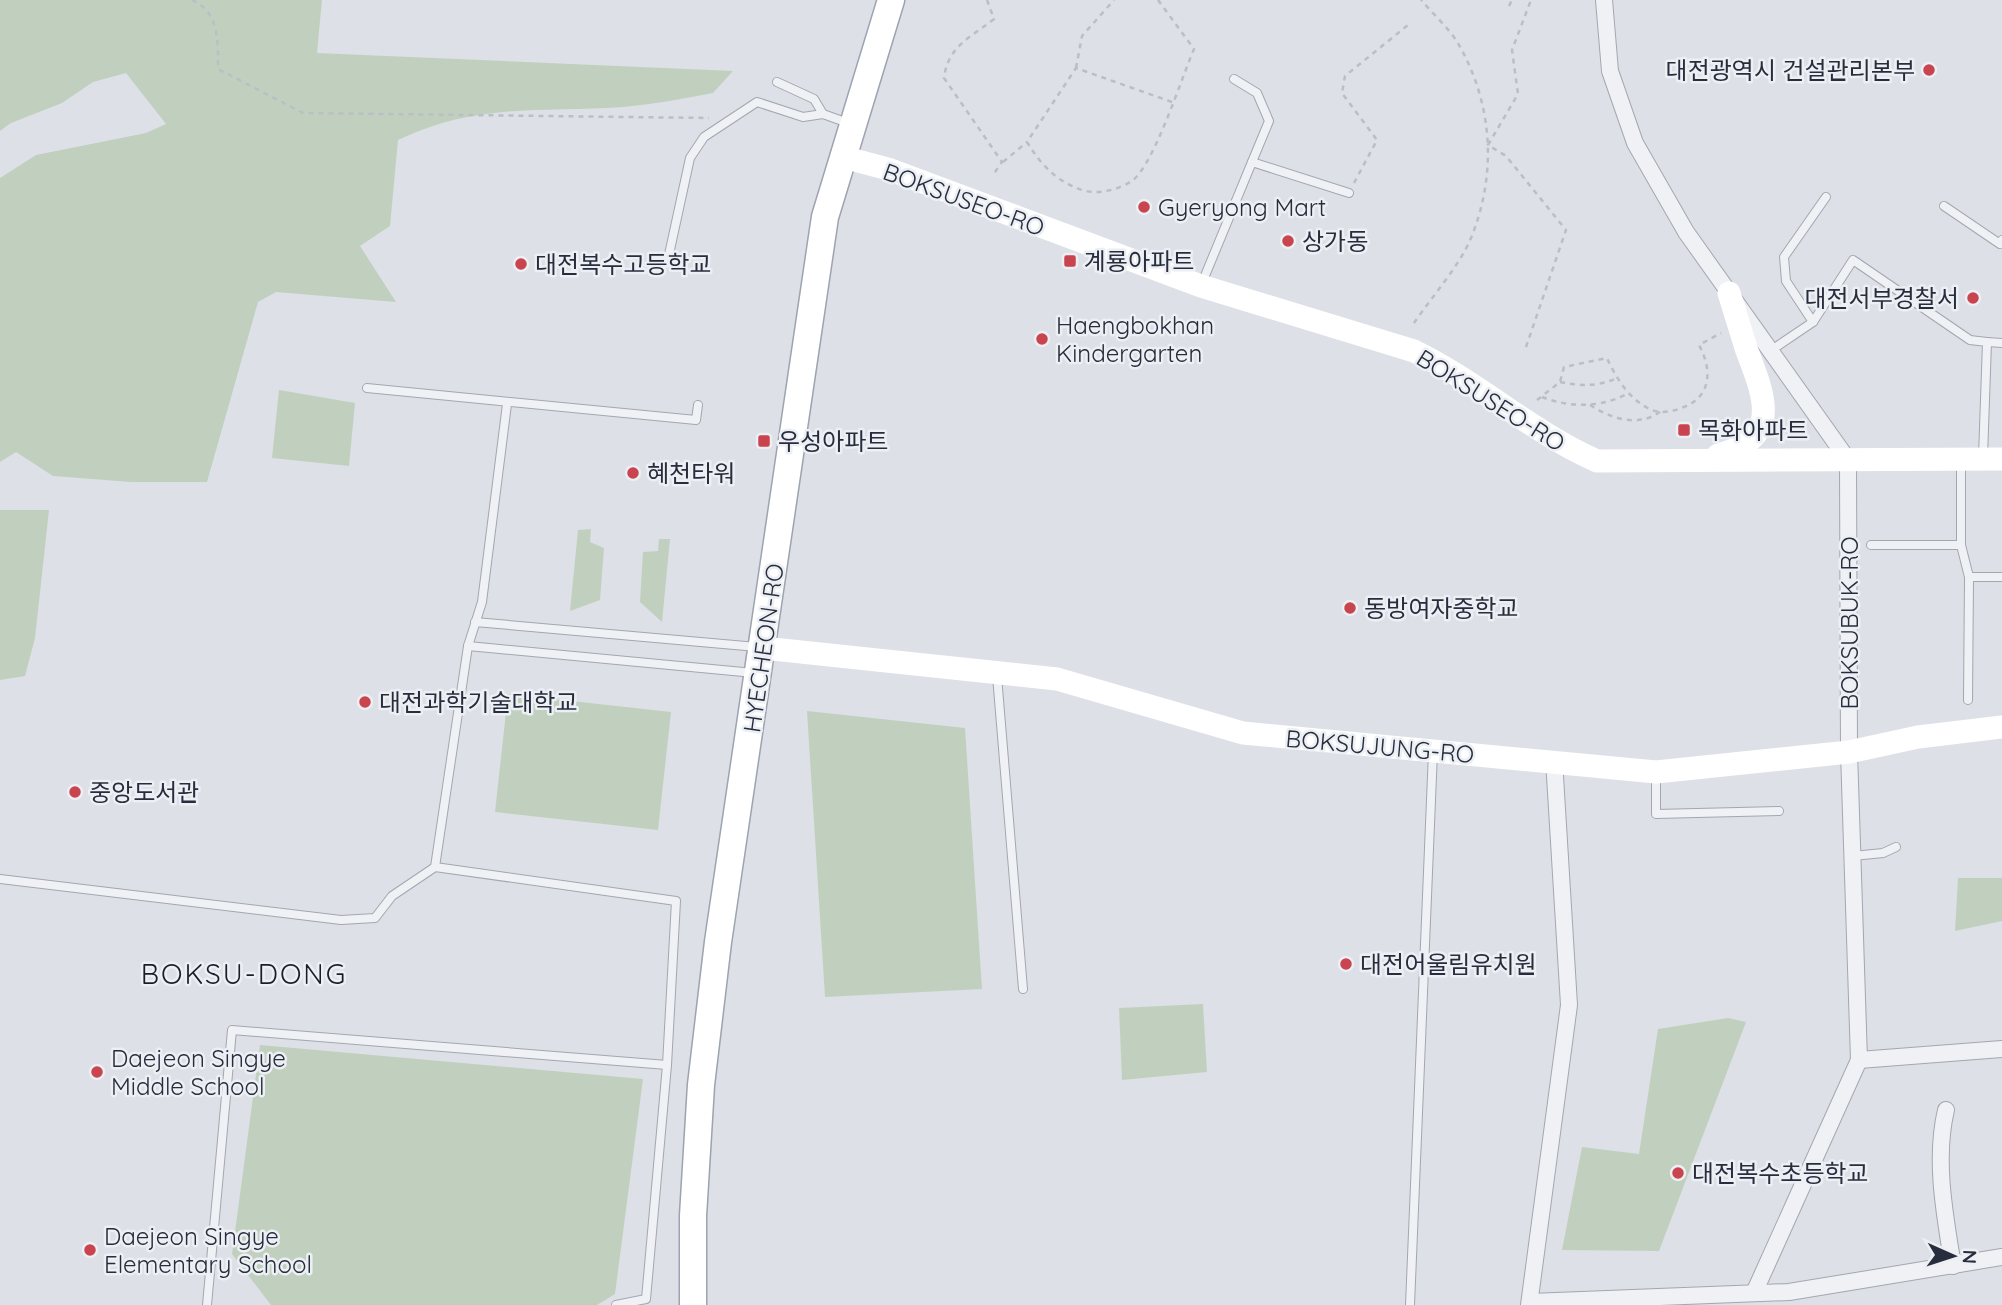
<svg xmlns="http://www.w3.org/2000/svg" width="2002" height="1305" viewBox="0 0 2002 1305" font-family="Quicksand,'Noto Sans KR',sans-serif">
	<rect width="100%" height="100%" fill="#dde0e6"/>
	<g fill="#c1d0be">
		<path d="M0,0H322L317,53L733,71L713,93C683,99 653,104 623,107C539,113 478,102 398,140L390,226L360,246L396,302L276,292L258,302L207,482H131L53,476L16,452L0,462V178L36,155L146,133L166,124L126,73L93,82L62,103L11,123L0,131Z"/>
		<polygon points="279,390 355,403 349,466 272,458"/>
		<polygon points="0,510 49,510 35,638 25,676 0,680"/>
		<polygon points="591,529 590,542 604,548 600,600 570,611 578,530"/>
		<polygon points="659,539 670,539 662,622 640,602 643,552 658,551"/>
		<polygon points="508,694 671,712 658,830 495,812"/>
		<polygon points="807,711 965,728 982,989 825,997"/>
		<polygon points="1958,878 2002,878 2002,921 1955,931"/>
		<polygon points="1203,1004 1207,1072 1122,1080 1119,1008"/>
		<polygon points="1728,1018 1746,1022 1659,1251 1562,1250 1582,1147 1639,1154 1658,1029"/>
		<polygon points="260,1045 643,1079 615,1294 597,1305 271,1305 232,1254"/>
	</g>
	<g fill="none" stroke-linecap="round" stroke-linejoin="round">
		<g stroke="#a3a7b0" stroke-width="10">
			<g id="lane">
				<polyline points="1234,79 1257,93 1269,121 1252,162"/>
				<polyline points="777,82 814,99 823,114"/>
				<polyline points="1944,206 2000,244 2002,240"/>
				<polyline points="668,259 690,158 704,137 757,102 803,117 823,114 848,123"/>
				<polyline points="1202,283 1252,162 1349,193"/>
				<polyline points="1813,322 1786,281 1784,257 1826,197"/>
				<polyline points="1987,342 2002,343"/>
				<polyline points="1770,351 1813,322 1853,260 1970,340 1987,342 1983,457"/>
				<polyline points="367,388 696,420 698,405"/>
				<polyline points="1871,545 1961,545 1961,462"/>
				<polyline points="1961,545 1969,577 1968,700"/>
				<polyline points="1969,577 2002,577"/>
				<polyline points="475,622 757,647"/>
				<polyline points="468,646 754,673"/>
				<polyline points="997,676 1023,989"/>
				<polyline points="1656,775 1656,814 1779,811"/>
				<polyline points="1853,856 1883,853 1896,847"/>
				<polyline points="435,867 676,901 667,1065 646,1299 616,1305"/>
				<polyline points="0,879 341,920 375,918 392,896 435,867 468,646 482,602 507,404"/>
				<polyline points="207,1305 232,1030 667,1065"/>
				<polyline points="1410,1305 1433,752"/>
			</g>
		</g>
		<g stroke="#a3a7b0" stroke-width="18">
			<g id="street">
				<polyline points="1604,0 1610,71 1635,143 1686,232 1848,460 1849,752 1859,1060 1754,1293"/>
				<polyline points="1859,1060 2002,1049"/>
				<path d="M1946,1110C1934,1160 1945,1216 1953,1266"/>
				<polyline points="1530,1302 1789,1292 2002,1257"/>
				<polyline points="1529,1305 1569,1005 1554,760"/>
			</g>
		</g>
		<g stroke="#9ca3b1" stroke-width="29">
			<polyline id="primary" points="693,1305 693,1216 701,1085 718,942 825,217 891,0"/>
		</g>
		<g stroke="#bbbec5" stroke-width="2.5" stroke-dasharray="5 5" stroke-linecap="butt">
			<path d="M192,0C220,12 218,44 218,69L303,113L709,118"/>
			<path d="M987,0L994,19C970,38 948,46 944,78L1002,162L993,175"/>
			<path d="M1158,0L1194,49C1182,77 1154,164 1133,180C1119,190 1098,195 1082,190C1056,181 1041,165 1027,142L1076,68L1172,102"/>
			<polyline points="1509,6 1512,0"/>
			<polyline points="1076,68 1082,36 1114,0"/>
			<polyline points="1003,162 1027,142"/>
			<polyline points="1354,183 1377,140 1342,93 1345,76 1408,25"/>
			<path d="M1414,323C1431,298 1460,265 1471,238C1497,174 1493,105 1459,45C1450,29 1433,14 1421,0"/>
			<polyline points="1526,347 1566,230 1506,156 1488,145 1518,94 1512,50 1531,0"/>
			<path d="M1560,382C1581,386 1597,387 1617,378"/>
			<path d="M1542,397C1571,408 1601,408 1629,393"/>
			<path d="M1537,400L1560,382L1564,367L1607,358C1616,378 1630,401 1652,410C1661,414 1675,411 1684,407C1712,396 1712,369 1699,345L1721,333"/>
			<path d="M1590,405C1612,419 1639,428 1661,411"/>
		</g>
		<use href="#lane" stroke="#eff1f5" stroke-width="8"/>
		<use href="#street" stroke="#eff1f5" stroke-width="16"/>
		<g stroke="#fff" stroke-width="23">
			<path d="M843,157L888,169L1201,286L1414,351C1478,382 1531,432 1597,461L2002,459"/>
			<path d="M1718,455C1782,438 1765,398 1747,351C1741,332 1735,312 1729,293"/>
			<polyline points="763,648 1057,679 1243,733 1656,772 1849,752 1918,737 2002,727"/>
		</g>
		<use href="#primary" stroke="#fff" stroke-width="26"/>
	</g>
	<g fill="#c9444f" stroke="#eceff4" stroke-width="2.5">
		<circle cx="1929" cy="70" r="7"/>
		<circle cx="1144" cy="207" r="7"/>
		<circle cx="1288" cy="241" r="7"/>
		<rect x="1063" y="254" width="14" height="14" rx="3.5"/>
		<circle cx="521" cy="264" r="7"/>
		<circle cx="1973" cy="298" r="7"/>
		<circle cx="1042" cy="339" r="7"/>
		<rect x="1677" y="423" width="14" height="14" rx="3.5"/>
		<rect x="757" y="434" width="14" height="14" rx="3.5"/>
		<circle cx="633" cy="473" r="7"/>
		<circle cx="1350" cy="608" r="7"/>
		<circle cx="365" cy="702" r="7"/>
		<circle cx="75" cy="792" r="7"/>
		<circle cx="1346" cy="964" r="7"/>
		<circle cx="97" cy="1072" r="7"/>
		<circle cx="1678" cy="1173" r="7"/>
		<circle cx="90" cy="1250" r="7"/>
	</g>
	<g text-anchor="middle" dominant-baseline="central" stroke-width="5" stroke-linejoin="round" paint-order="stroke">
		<g font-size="24" fill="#272d3c" stroke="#eceff4" text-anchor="start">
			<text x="1915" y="70" text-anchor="end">대전광역시 건설관리본부</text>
			<text x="1158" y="207">Gyeryong Mart</text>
			<text x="1302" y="241">상가동</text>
			<text x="1084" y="261">계룡아파트</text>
			<text x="535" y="264">대전복수고등학교</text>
			<text x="1959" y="298" text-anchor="end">대전서부경찰서</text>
			<text x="1056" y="325">Haengbokhan<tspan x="1056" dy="28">Kindergarten</tspan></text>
			<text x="1698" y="430">목화아파트</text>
			<text x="778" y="441">우성아파트</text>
			<text x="647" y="473">혜천타워</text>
			<text x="1364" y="608">동방여자중학교</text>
			<text x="379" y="702">대전과학기술대학교</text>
			<text x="89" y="792">중앙도서관</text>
			<text x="1360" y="964">대전어울림유치원</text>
			<text x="111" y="1058">Daejeon Singye<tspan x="111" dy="28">Middle School</tspan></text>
			<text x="1692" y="1173">대전복수초등학교</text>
			<text x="104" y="1236">Daejeon Singye<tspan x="104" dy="28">Elementary School</tspan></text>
		</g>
		<g font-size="24" fill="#272d3c" stroke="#eceff4">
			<text transform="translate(964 199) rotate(20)">BOKSUSEO-RO</text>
			<text transform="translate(1491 400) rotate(32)">BOKSUSEO-RO</text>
			<text transform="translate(1849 623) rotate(-90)">BOKSUBUK-RO</text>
			<text transform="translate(763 648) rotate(-82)">HYECHEON-RO</text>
			<text transform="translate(1380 746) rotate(5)">BOKSUJUNG-RO</text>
		</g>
		<g font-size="28" letter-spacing="2" fill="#191e2d" stroke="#eceff4">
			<text x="244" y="973">BOKSU-DONG</text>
		</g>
	</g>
	<g transform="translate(1953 1256) rotate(93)" stroke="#eceff4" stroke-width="5" paint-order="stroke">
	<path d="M0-5L12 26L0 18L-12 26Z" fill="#272d3c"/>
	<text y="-10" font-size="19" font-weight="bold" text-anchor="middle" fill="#272d3c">N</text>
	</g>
</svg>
